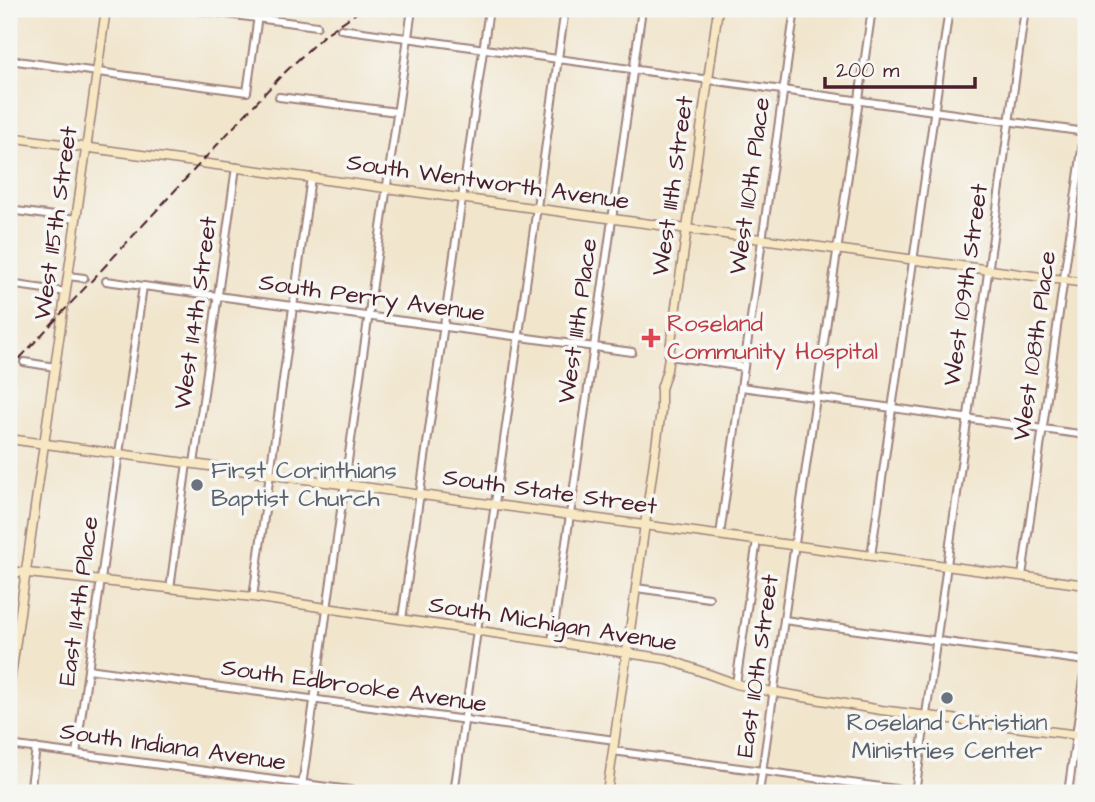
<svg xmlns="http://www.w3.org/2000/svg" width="1095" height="802" viewBox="0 0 1095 802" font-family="'Architects Daughter',sans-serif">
	<rect width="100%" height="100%" fill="#f6f6f2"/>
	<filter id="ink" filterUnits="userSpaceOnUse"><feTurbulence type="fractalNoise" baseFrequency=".0143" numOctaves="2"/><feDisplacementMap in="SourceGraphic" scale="14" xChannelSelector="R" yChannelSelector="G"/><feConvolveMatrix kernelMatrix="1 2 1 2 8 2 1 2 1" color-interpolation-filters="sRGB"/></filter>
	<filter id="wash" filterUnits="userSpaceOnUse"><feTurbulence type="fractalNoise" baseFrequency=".00686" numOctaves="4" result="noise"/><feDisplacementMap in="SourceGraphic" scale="28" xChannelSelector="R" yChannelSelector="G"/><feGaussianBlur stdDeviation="1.57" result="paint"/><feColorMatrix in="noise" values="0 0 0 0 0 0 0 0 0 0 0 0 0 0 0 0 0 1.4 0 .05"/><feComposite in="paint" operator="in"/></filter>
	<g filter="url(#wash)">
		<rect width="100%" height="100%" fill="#f1e5cc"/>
	</g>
	<g filter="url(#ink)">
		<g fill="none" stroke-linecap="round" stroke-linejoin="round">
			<g stroke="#9e827c" stroke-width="10">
				<g id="street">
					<polyline points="188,9 317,26"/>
					<polyline points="341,29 1086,132"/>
					<polyline points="9,60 247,92 259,9"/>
					<polyline points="279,97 397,112"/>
					<polyline points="9,210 76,219"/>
					<polyline points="68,276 84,278"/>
					<polyline points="106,281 632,352"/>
					<polyline points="9,284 66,292"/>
					<polyline points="669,356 744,367"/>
					<polyline points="24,362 55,367"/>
					<polyline points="741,387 1086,435"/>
					<polyline points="194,464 236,167"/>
					<polyline points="720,535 795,9"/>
					<polyline points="871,556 949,9"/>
					<polyline points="1022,576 1086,121"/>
					<polyline points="636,588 709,598"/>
					<polyline points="170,589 187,463"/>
					<polyline points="253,597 311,177"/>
					<polyline points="402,619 489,9"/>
					<polyline points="784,620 1086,661"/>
					<polyline points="552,641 642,9"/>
					<polyline points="88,669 615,740"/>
					<polyline points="736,684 757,540"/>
					<polyline points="9,745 373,793"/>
					<polyline points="613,751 926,793"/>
					<polyline points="76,754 143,286"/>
					<polyline points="30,793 36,748"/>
					<polyline points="301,793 412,9"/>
					<polyline points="454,793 565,9"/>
					<polyline points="759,793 872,9"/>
					<polyline points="915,793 1025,9"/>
					<polyline points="1068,793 1086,665"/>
				</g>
			</g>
			<g stroke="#9e827c" stroke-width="11">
				<g id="secondary">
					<polyline points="9,137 1086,283"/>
					<polyline points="9,439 1086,585"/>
					<polyline points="9,571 253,597 667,659 736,684 768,691 881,710 1086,736"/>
					<polyline points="9,690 106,9"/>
					<polyline points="607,793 661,411 661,389 667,370 718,9"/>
				</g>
			</g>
			<use href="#street" stroke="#fff" stroke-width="6"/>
			<use href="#secondary" stroke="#f7e8c3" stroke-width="8"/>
			<polyline stroke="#4a1f2b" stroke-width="2" stroke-dasharray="10 5" stroke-linecap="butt" points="9,370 279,78 324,35 362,9"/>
		</g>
	</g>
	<path fill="#e0444e" stroke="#f6f6f2" stroke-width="2.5" d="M647.5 327.5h7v7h7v7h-7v7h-7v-7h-7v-7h7z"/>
	<g fill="#6b7280" stroke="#f6f6f2" stroke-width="2.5">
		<circle cx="197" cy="485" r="7"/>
		<circle cx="947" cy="698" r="7"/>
	</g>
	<g text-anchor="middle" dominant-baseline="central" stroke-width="7" stroke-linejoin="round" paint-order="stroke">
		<g font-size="24" fill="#4a1f2b" stroke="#f6f6f2">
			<text transform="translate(488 182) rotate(8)">South Wentworth Avenue</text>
			<text transform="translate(673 186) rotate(-82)">West 111th Street</text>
			<text transform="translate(750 186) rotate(-82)">West 110th Place</text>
			<text transform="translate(56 223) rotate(-82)">West 115th Street</text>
			<text transform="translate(966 285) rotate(-82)">West 109th Street</text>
			<text transform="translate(372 298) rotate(8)">South Perry Avenue</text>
			<text transform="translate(196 313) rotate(-82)">West 114th Street</text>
			<text transform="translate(578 321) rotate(-82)">West 111th Place</text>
			<text transform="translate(1035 346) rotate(-82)">West 108th Place</text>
			<text transform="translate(550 492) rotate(8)">South State Street</text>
			<text transform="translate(79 601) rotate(-82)">East 114th Place</text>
			<text transform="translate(553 624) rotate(9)">South Michigan Avenue</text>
			<text transform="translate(758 666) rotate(-82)">East 110th Street</text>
			<text transform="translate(354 686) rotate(8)">South Edbrooke Avenue</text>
			<text transform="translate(173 747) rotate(8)">South Indiana Avenue</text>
		</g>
		<g font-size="24" fill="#be3a42" stroke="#f6f6f2" text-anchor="start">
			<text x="667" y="324">Roseland<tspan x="667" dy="28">Community Hospital</tspan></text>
		</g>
		<g font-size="24" fill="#5b616d" stroke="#f6f6f2" text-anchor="start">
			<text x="211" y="471">First Corinthians<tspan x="211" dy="28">Baptist Church</tspan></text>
			<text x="947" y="723" text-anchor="middle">Roseland Christian<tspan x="947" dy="28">Ministries Center</tspan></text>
		</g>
	</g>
	<rect width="1095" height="802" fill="none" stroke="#f6f6f2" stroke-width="35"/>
	<path d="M825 77v10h150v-10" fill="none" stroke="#4a1f2b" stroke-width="3.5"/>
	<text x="836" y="77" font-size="21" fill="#4a1f2b" stroke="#f6f6f2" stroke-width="5" paint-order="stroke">200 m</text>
</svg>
